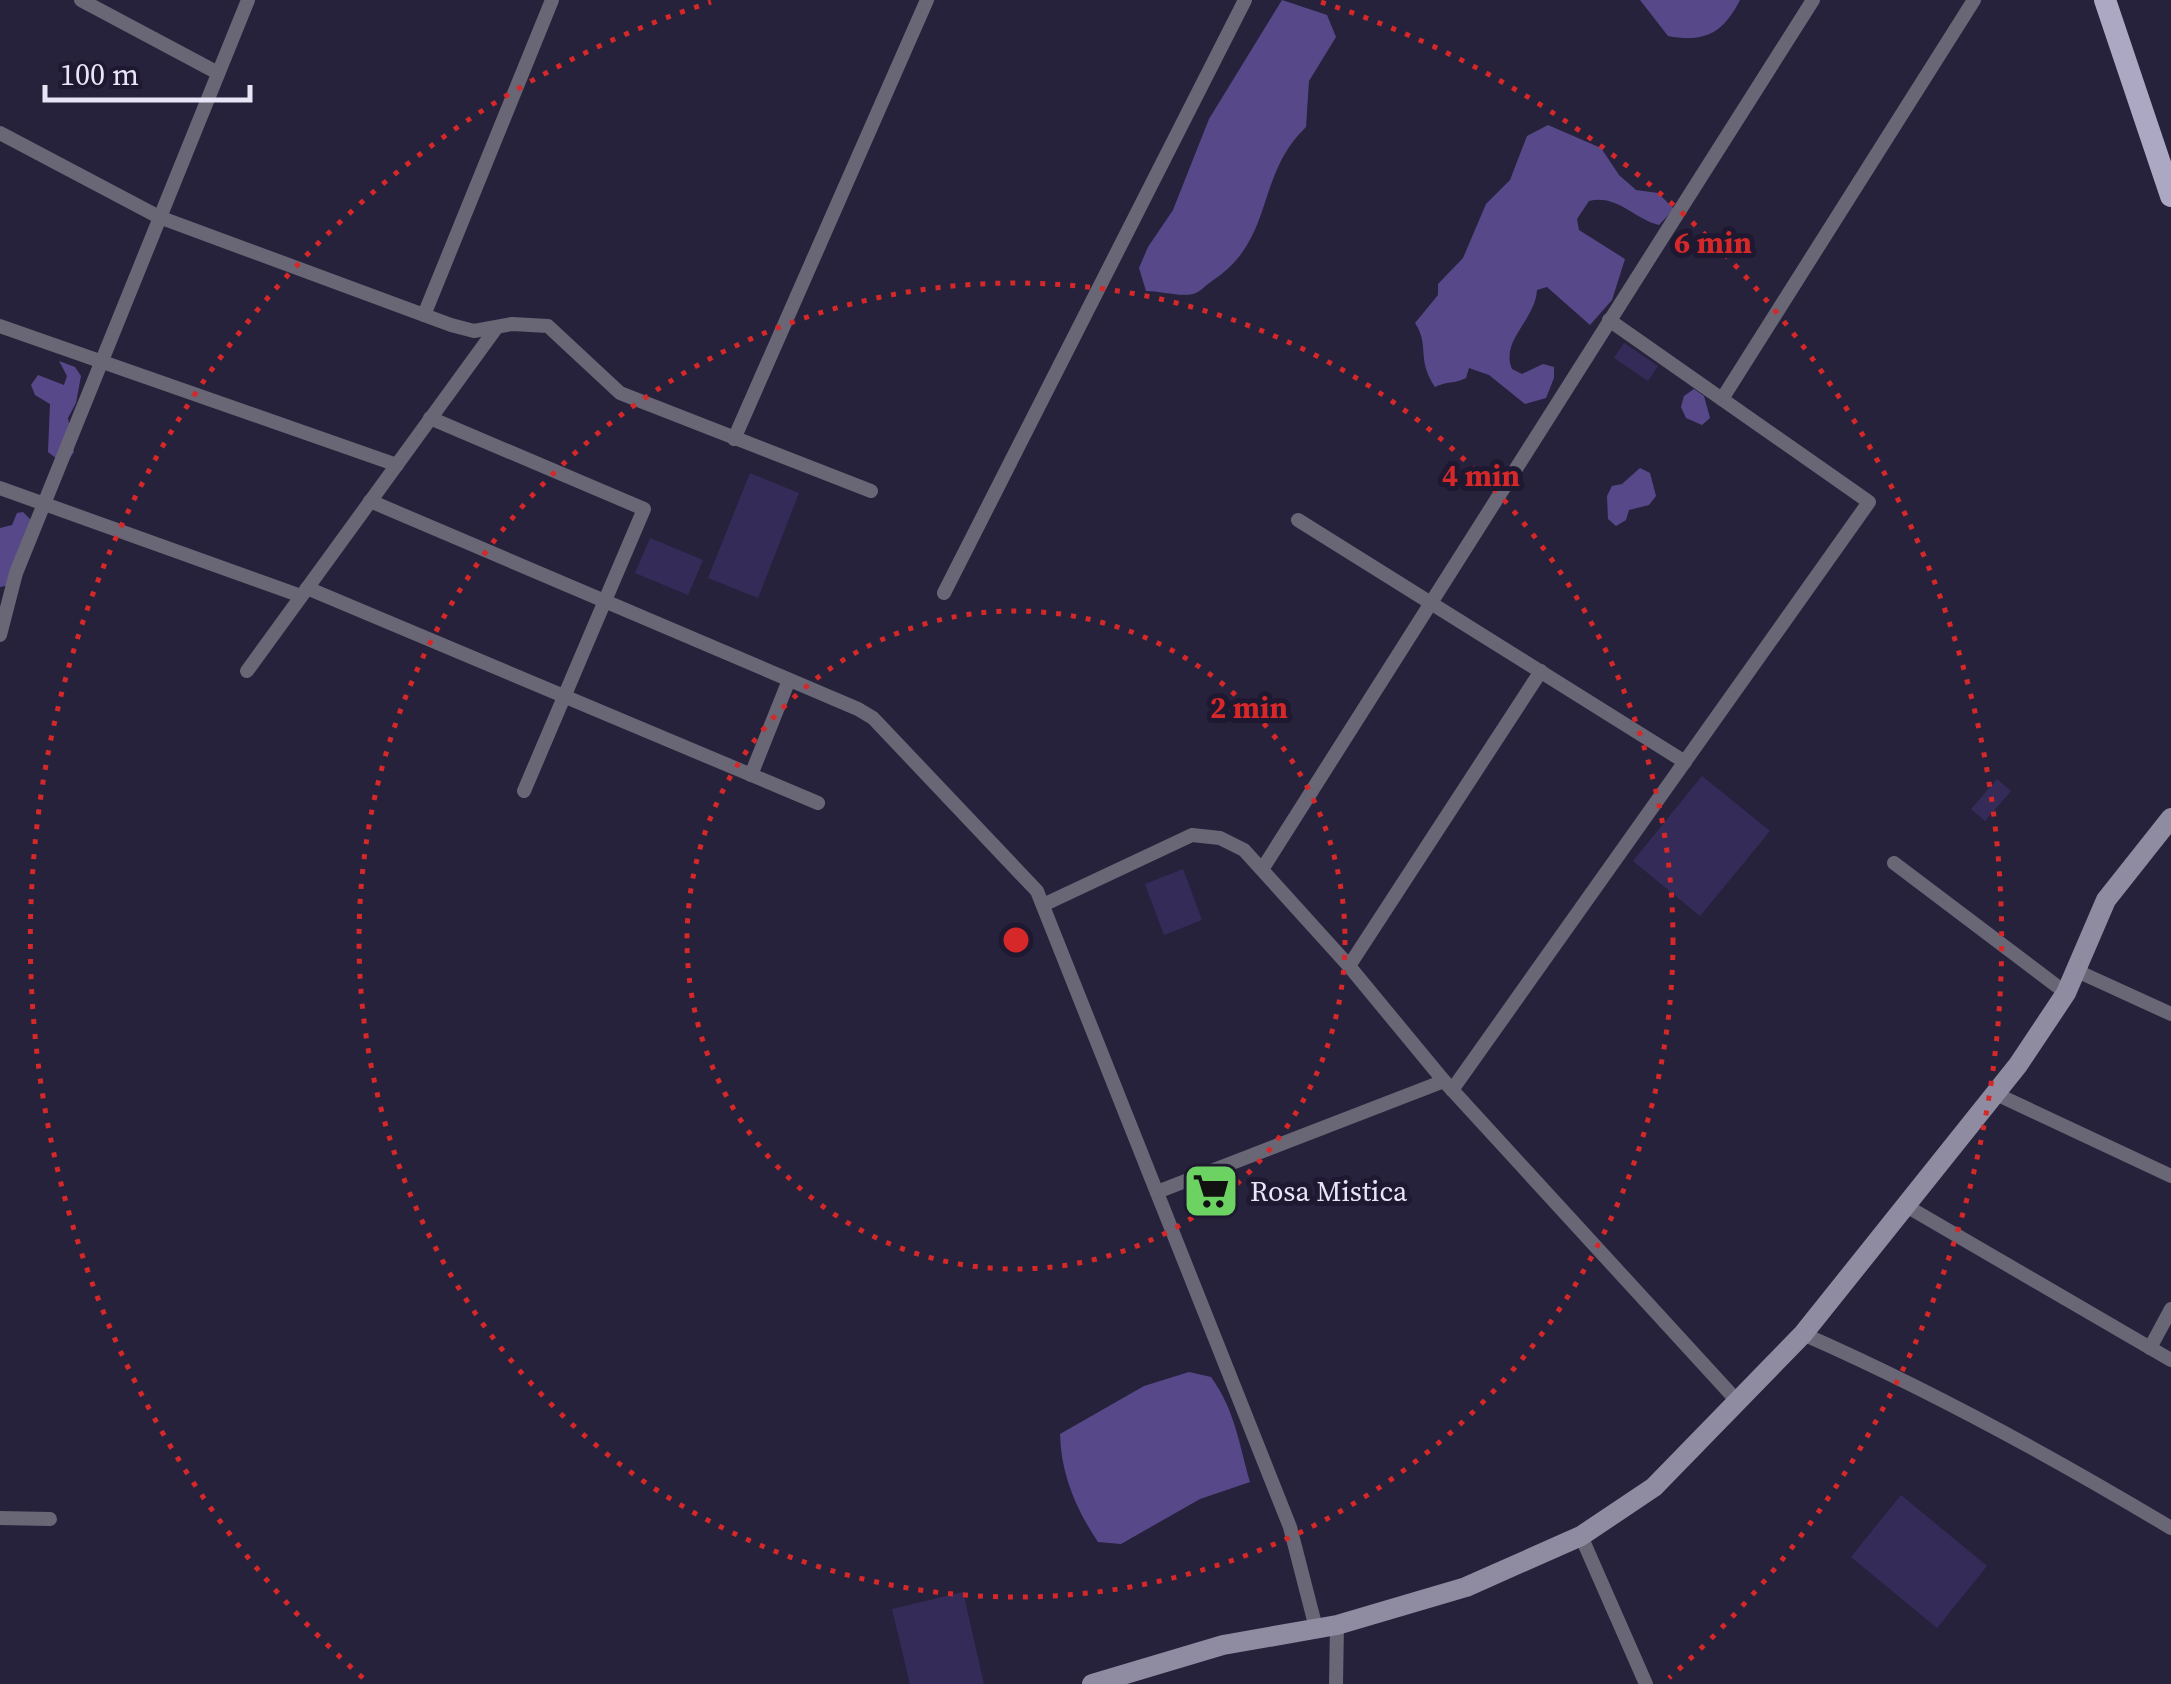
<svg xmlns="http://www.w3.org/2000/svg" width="2171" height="1684" viewBox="0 0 2171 1684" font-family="'Source Serif 4',serif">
	<rect width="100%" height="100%" fill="#27223c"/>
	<g fill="#352b59">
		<polygon points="1624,343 1658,366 1648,381 1614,358"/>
		<polygon points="750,473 799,493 758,598 708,578"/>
		<polygon points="650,538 703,560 688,595 635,573"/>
		<polygon points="1702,776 1770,831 1700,916 1633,861"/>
		<polygon points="1997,779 2011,791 1985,821 1971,809"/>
		<polygon points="1183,869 1202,920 1164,935 1145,884"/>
		<polygon points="1901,1495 1987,1566 1937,1628 1851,1557"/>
		<polygon points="963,1592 984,1684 910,1684 892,1609"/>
	</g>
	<g fill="#574989">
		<path d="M1282,0L1327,15L1336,37L1309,81L1306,127C1254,177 1276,239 1212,281C1206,285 1199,293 1193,294C1180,297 1160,291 1146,291L1139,268L1148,247L1173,210L1209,119Z"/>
		<path d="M1640,0H1740C1723,33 1705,43 1668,36Z"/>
		<path d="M1548,125L1601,148L1619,175L1636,190L1658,193L1674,209L1659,225C1634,219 1617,194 1589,201L1577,219L1579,230L1625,259L1612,300L1590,325L1547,287L1537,290C1535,321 1500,340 1512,369L1522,374L1543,364L1554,367V378L1546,398L1525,404L1489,375L1469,368L1466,378C1455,384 1446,381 1435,387C1416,359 1430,345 1415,323L1438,295V284L1463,258L1486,204L1510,180L1527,136Z"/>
		<polygon points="59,361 75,367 81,376 76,403 68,418 74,452 65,465 48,452 50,404 35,395 31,385 38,375 64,385 67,376"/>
		<polygon points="1694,389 1704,396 1710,418 1702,425 1686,418 1681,407 1684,396"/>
		<polygon points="1640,468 1650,473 1656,496 1649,505 1629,510 1626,520 1616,526 1608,519 1607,496 1612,486 1622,484"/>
		<polygon points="23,512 32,521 10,585 0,587 0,528 12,525 17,513"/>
		<path d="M1189,1372L1211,1377C1235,1410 1239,1444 1250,1482L1200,1499L1121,1544L1098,1542C1076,1509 1061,1475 1060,1434L1144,1386Z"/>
	</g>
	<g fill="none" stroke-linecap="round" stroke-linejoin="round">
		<g stroke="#696775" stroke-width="14">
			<polyline points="81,0 218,73"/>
			<polyline points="0,133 159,217 451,325 474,331 512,324 548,326 620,393 871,491"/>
			<polyline points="424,315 552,0"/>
			<polyline points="0,326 397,465"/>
			<polyline points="1722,399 1974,0"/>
			<polyline points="430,418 644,509 524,791"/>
			<polyline points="734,439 927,0"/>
			<polyline points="0,488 301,596"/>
			<polyline points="370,501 858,709 873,718 1037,891 1290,1527 1316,1628"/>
			<polyline points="1298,520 1685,762"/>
			<polyline points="307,588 818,803"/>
			<polyline points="944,593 1245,0"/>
			<polyline points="0,635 16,573 248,0"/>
			<polyline points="247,671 497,327"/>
			<polyline points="751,775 789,680"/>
			<polyline points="1894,863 2066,993"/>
			<polyline points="1263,868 1813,0"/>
			<polyline points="1043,905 1192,835 1220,838 1244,850 1349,966 1444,1081 1739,1403"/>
			<polyline points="1349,966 1541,671"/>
			<polyline points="2077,971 2171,1014"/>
			<polyline points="1452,1090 1869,502 1609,320"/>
			<polyline points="1996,1094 2171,1176"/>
			<polyline points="1157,1192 1444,1081"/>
			<polyline points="1908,1207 2171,1360"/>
			<path d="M1803,1334C1931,1390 2051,1456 2171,1528"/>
			<polyline points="2150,1348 2171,1309"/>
			<polyline points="0,1518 50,1519"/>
			<polyline points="1581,1536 1646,1684"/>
			<polyline points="1336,1684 1337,1625"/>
		</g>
		<polyline stroke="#8f8ca2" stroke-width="20" points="1092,1684 1223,1645 1337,1625 1466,1587 1581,1536 1654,1487 1803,1334 2018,1065 2066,993 2106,900 2171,818"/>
		<polyline stroke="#aca8c4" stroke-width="22" points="2105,0 2171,196"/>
	</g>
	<g fill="none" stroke="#d62828" stroke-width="5" stroke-dasharray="5 10">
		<circle cx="1016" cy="940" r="329"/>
		<circle cx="1016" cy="940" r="657"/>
		<path d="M363 1678A986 986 0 0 1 711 2M1321 2A986 986 0 0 1 1669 1678"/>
	</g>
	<defs>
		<g id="supermarket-square" transform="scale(2.875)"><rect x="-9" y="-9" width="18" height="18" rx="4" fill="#6cd362" stroke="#1e1931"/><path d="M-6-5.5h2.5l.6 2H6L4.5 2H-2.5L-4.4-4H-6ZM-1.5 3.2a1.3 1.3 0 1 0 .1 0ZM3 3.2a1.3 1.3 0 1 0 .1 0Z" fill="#111"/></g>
	</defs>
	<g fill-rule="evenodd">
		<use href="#supermarket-square" x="1211" y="1191"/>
	</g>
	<g text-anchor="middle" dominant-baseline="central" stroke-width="10" stroke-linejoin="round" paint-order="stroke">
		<g font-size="28" fill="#e7e5f6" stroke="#1e1931" text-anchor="start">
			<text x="1250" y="1191">Rosa Mistica</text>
		</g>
	</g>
	<circle cx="1016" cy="940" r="15" fill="#d62828" stroke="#1e1931" stroke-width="5"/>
	<g font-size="30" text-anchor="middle" font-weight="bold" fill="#d62828" stroke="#1e1931" stroke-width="10" stroke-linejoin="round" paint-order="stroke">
		<text x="1713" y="253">6 min</text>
		<text x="1481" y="486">4 min</text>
		<text x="1249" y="718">2 min</text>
	</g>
	<path d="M45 85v15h205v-15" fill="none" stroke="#e7e5f6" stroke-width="5"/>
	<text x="60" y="85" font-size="30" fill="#e7e5f6" stroke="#1e1931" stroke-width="8" paint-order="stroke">100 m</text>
</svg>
